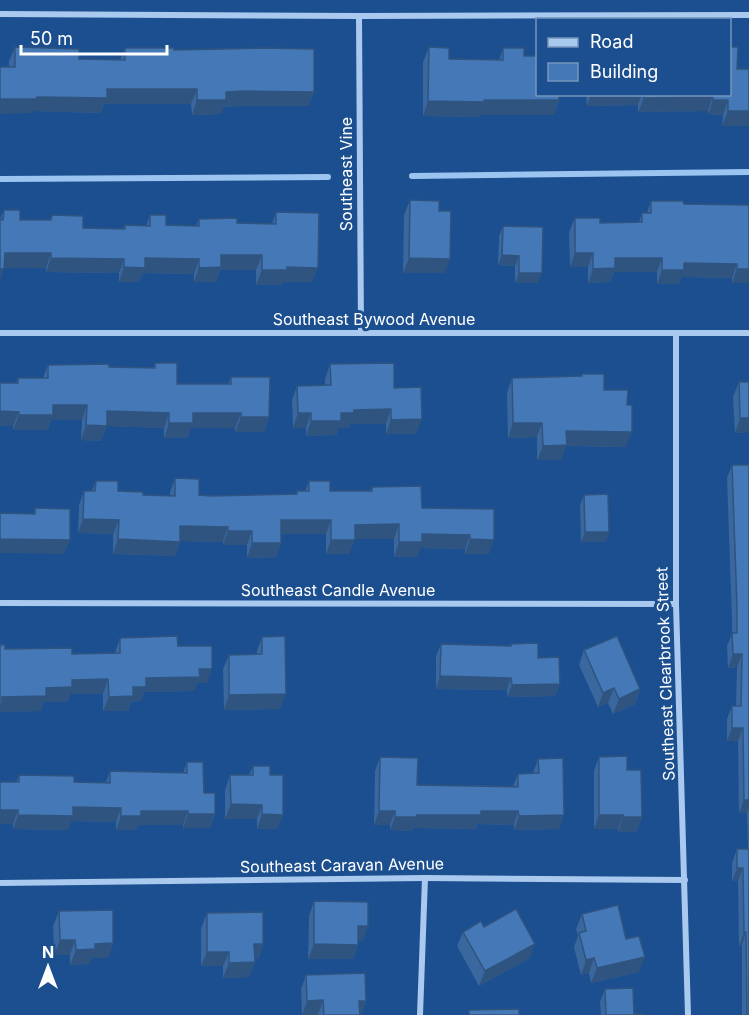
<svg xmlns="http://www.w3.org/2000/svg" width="749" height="1015" viewBox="0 0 749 1015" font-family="Inter,sans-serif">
	<rect width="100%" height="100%" fill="#1b4f8f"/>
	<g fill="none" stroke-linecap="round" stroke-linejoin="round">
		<g stroke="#9cc4f0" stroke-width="6">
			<polyline points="412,176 749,172"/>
			<polyline points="0,179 328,177"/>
		</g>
		<g stroke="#a9c9ee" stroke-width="6">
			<polyline points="0,14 359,16 749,15"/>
			<polyline points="359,16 361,333"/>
			<polyline points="0,333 749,333"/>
			<polyline points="676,333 676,604 688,1015"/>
			<polyline points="0,603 676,604"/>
			<polyline points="0,883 425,878 685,880"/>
			<polyline points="420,1015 425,878"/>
		</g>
	</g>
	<g fill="#3a679d">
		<polygon points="15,47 79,59 120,60 125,48 174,50 314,92 308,106 239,106 224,107 221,114 192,115 191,104 104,104 101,113 32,111 32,113 9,67 9,61"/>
		<polygon points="429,47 449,59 499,60 503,48 524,56 537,94 729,94 737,69 749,69 722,126 723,115 708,114 708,111 638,112 638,105 587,106 586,95 559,95 559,100 554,115 479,115 478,117 423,116 423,62"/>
		<polygon points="410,200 439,211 445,273 403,273 404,215"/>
		<polygon points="651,201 684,204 749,205 749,283 732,283 732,278 681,277 679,284 657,284 657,272 614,272 610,282 588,283 588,267 570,267 569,232 575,218 600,223 639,222 642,213 647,213"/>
		<polygon points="4,210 20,220 50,220 52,215 83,228 123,229 125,225 146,226 150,215 166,225 196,226 199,219 237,223 272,224 276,212 312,282 283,282 282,285 256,285 256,270 220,270 216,282 194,282 194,274 143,273 139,282 119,282 119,273 46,272 46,268 4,268 0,219"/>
		<polygon points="503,226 538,283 515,283 515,266 498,265 499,236"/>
		<polygon points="155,363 177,384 228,384 231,377 269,417 264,432 235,432 235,428 191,428 187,438 164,438 164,428 107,426 101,441 81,440 82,420 51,420 48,430 13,430 13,426 0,426 0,383 16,383 18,378 43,378 48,365 153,368"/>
		<polygon points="330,364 394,388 416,434 386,434 386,424 350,424 349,428 338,428 336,435 306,436 306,428 293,428 292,400 297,386 325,385 325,379"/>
		<polygon points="582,374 604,390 626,447 566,446 561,460 537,460 537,437 508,438 507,393 512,378 581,376"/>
		<polygon points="739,382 749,432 735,433 733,397"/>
		<polygon points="732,465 749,465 749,1015 742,1015 742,945 739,946 738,881 732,881 732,863 737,849 748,849 747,813 739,813 738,741 727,741 727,719 732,706 736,706 737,667 728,668 727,646 732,634 732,621 727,478"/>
		<polygon points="175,478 199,495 211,496 296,494 297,491 305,491 309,481 330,491 370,491 372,487 422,508 494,509 489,554 465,554 465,549 420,548 417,557 394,557 394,539 355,539 349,554 326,554 326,534 281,534 281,543 276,557 247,558 247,545 223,545 223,542 180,541 175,556 113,554 113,534 78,533 79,505 84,491 92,491 96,481 118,491 143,495 170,496 170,492"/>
		<polygon points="584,495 609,532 606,542 581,542 580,505"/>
		<polygon points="262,637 280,709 224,710 223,669 229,655 257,654 257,651"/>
		<polygon points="120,638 178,646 207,683 197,683 194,691 144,692 141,701 131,702 128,711 103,711 103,694 70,694 67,702 44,702 40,711 0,712 0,645 5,649 72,654 115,653"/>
		<polygon points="441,644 510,646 511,644 538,658 560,684 555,696 507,697 507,690 436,689 436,656"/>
		<polygon points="584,650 640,689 635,704 613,714 608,703 598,707 579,665"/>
		<polygon points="380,757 417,785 513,786 518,774 533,773 538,759 559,829 514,830 514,825 477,824 476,829 413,828 412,831 390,830 390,825 374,825 375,771"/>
		<polygon points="599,757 627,770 642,817 636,832 618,832 618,829 594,829 594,771"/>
		<polygon points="187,762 215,814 210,828 183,828 183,825 138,825 136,830 116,830 116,822 71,821 68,830 13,829 13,824 0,824 19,775 74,782 106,782 110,771 183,773"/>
		<polygon points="253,766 270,775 283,815 277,829 257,829 257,819 225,819 225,790 230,775 249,775"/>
		<polygon points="314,901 363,941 358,941 358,945 353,959 308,959 309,916"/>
		<polygon points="59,911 113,943 108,958 92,958 89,964 70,965 70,955 54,955 53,926"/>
		<polygon points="207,913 263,944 258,959 255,959 255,962 249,977 223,978 223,966 201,966 201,928"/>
		<polygon points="582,914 626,939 639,972 591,983 589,973 581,975 574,947 578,936 576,929"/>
		<polygon points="484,927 530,958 479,986 457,946 463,932"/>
		<polygon points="306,975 366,1001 361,1015 302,1015 301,989"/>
		<polygon points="605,989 634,1014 643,1015 601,1015 600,1002"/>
	</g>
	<g fill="#305480">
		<polygon points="107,89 197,89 191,104 104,104 101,113 32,111 32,113 0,114 0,99 37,97"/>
		<polygon points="244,91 314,92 308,106 239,106 224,107 221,114 192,115 197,100 226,92"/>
		<polygon points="554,94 586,94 554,96"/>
		<polygon points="591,94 642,94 638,105 587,106"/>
		<polygon points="713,96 708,111 638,112 644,98"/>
		<polygon points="484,100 559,100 554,115 479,115 478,117 423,116 428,101"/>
		<polygon points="713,100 728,100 723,115 708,114"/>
		<polygon points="728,111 749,111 749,126 722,126"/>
		<polygon points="5,253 51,253 46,268 0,268"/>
		<polygon points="575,253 593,253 588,267 570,267"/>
		<polygon points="221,255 262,255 256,270 220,270 216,282 194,282 199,268"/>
		<polygon points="502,255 519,256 515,266 498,265"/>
		<polygon points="51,258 124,259 119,273 46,272"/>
		<polygon points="145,258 199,259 194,274 143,273 139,282 119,282 124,267"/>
		<polygon points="409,258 450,259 445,273 403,273"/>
		<polygon points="615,258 662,258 657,272 614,272 610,282 588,283 593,269"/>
		<polygon points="684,263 737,264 732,278 681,277 679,284 657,284 662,270"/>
		<polygon points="287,267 318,268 312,282 283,282 282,285 256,285 262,270"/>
		<polygon points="0,269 4,269 0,281"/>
		<polygon points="737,269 749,269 749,283 732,283"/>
		<polygon points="519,273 542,273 538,283 515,283"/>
		<polygon points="53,405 87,405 82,420 51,420 48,430 13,430 19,415"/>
		<polygon points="391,409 386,424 350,424 349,428 338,428 336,435 306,436 311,421 354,410"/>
		<polygon points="0,411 19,412 13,426 0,426"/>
		<polygon points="107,411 169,413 164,428 101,426"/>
		<polygon points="193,413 241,413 235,428 191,428 187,438 164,438 169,423"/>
		<polygon points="298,413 311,413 306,428 293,428"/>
		<polygon points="241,417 269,417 264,432 235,432"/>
		<polygon points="740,418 749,418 749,432 735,433"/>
		<polygon points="422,419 416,434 386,434 391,420"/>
		<polygon points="513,423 542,423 537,437 508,438"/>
		<polygon points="86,425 107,426 101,441 81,440"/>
		<polygon points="566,431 632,432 626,447 566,446 561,460 537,460 543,446"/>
		<polygon points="83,519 119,520 113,534 78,533"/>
		<polygon points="281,520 331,520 326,534 276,534"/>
		<polygon points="399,524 394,539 350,539 355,525"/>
		<polygon points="180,526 228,527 223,542 175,541"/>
		<polygon points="228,531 252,531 247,545 223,545"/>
		<polygon points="585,532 609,532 606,542 581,542"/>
		<polygon points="422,534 470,535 465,549 420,548 417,557 394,557 399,542"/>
		<polygon points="0,539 70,540 64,554 0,553"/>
		<polygon points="118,539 180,542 175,556 113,554"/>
		<polygon points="470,539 494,540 489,554 465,554"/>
		<polygon points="331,540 355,540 349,554 326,554"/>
		<polygon points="252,543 281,543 276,557 247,558"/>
		<polygon points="733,654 742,654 737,667 728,668"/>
		<polygon points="199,669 212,669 207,683 197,683 194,691 144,692 141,701 131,702 128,711 103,711 109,697 133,687 146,678"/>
		<polygon points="440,676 511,678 507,690 436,689"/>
		<polygon points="108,679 103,694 70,694 67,702 44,702 40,711 0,712 0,703 2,697 46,688 72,680"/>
		<polygon points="560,684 555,696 507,697 512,685"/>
		<polygon points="614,688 608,703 598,707 603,693"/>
		<polygon points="640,689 635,704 613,714 619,699"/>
		<polygon points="286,694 280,709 224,710 229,695"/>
		<polygon points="732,728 743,728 738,741 727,741"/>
		<polygon points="744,800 749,800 749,807 747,813 739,813"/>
		<polygon points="231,804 262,805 257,819 225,819"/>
		<polygon points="73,807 121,808 116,822 71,821 68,830 13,829 18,815"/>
		<polygon points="0,810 18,810 13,824 0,824"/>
		<polygon points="141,811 188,811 183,825 138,825 136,830 116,830 121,816"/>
		<polygon points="379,811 395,811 390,825 374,825"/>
		<polygon points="481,811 518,811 514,825 477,824 476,829 413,828 412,831 390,830 395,817"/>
		<polygon points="188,814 215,814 210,828 183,828"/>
		<polygon points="262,814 283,815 277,829 257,829"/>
		<polygon points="564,815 559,829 514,830 519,816"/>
		<polygon points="599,815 623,815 618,829 594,829"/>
		<polygon points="623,817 642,817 636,832 618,832"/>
		<polygon points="737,868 743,868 738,881 732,881"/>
		<polygon points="358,926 368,926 363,941 353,940"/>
		<polygon points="744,932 746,932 742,945 739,946"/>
		<polygon points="60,940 75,940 70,955 54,955"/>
		<polygon points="113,943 108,958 92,958 89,964 70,965 76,950 95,944"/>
		<polygon points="254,944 263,944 258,959 249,959"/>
		<polygon points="314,944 358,945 353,959 308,959"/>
		<polygon points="535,944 530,958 479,986 485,971"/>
		<polygon points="207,952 229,952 223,966 201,966"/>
		<polygon points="645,957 639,972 591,983 597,968"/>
		<polygon points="594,958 589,973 581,975 586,960"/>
		<polygon points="255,962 249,977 223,978 229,963"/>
		<polygon points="323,1000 318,1015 302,1015 307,1001"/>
		<polygon points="359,1001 366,1001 361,1015 354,1015"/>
	</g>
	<g fill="#4478b7" stroke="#305480" stroke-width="1.5">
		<polygon points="15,47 79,49 79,59 125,60 125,48 174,48 174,50 262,48 314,49 314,92 244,91 226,92 226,100 197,100 197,89 107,89 107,98 37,97 37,99 0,99 0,67 15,67"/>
		<polygon points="429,47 449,48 449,59 503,60 503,48 524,48 524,56 537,56 537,94 559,94 559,100 484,100 484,102 428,101"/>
		<polygon points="729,47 738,47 737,69 749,69 749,111 728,111 728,100 713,100 713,96 644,98 644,94 729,94"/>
		<polygon points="410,200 439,201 439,211 451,211 450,259 409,258"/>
		<polygon points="651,201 683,201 684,204 749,205 749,269 737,269 737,264 684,263 684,270 662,270 662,258 615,258 615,268 593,269 593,253 575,253 575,218 600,218 600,223 642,222 642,213 651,213"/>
		<polygon points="4,210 20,210 20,220 51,220 52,215 83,216 83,228 125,229 125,225 150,226 150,215 166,215 166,225 199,226 199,219 237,218 237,223 276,224 276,212 319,213 318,268 287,267 287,270 262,270 262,255 221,255 221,267 199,268 199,259 145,258 145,268 124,267 124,259 51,258 51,253 5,253 4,269 0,269 0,219 3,220"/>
		<polygon points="503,226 543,227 542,273 519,273 519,256 502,255"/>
		<polygon points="155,363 177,363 177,384 231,384 231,377 270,377 269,417 241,417 241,413 193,413 193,423 169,423 169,413 107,411 107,426 86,425 87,405 53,405 53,415 19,415 19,412 0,411 0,383 18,383 18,378 48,378 48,365 109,364 109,367 155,368"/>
		<polygon points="394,363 394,388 421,387 422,419 391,420 391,409 354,410 354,413 341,413 341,421 311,421 311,413 298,413 297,386 331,385 330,364"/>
		<polygon points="582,374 604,374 604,390 628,390 627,405 632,405 632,432 566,431 567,445 543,446 542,423 513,423 512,378 582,376"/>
		<polygon points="739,382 749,382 749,418 740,418"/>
		<polygon points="732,465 749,465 749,800 744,800 743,728 732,728 732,706 741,706 742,654 733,654 732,633 737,633 737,607"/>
		<polygon points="175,478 199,479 199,495 211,496 297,494 297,491 309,491 309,481 330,481 330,491 372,491 372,487 421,486 422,508 494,509 494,540 470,539 470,535 422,534 422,542 399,542 399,524 355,525 355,540 331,540 331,520 281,520 281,543 252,543 252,531 228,531 228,527 180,526 180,542 118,539 119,520 83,519 84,491 95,491 96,481 118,481 118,491 143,492 143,495 175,496"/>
		<polygon points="608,494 609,532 585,532 584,495"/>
		<polygon points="35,508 70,509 70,540 0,539 0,513 35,514"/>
		<polygon points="177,636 178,646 212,646 212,669 199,669 200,677 146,678 146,687 133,687 133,696 109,697 108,679 72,680 72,687 46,688 46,696 2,697 2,704 0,704 0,645 5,645 5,649 72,648 72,654 120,653 120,638"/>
		<polygon points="285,636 286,694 229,695 229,655 262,654 262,637"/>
		<polygon points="617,636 640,689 619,699 614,688 603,693 584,650"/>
		<polygon points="538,643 538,658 559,657 560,684 512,685 511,678 440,676 441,644 511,646 511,644"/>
		<polygon points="627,756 627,770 641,770 642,817 623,817 623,815 599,815 599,757"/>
		<polygon points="380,757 418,758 417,785 518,787 518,774 539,773 538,759 563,758 564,815 519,816 518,811 481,811 481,815 417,815 417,817 395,817 395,811 379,811"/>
		<polygon points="187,762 203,762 204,793 215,793 215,814 188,814 188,811 141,811 141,816 121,816 121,808 73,807 73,816 18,815 18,810 0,810 0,782 19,782 19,775 74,776 74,782 110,783 110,771 187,773"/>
		<polygon points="253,766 270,766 270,775 283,775 283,815 262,814 262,805 231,804 230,775 253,775"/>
		<polygon points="737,849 749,849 749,1015 747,1015 746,932 744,932 743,868 737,868"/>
		<polygon points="314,901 368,902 368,926 358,926 358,945 314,944"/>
		<polygon points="618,905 626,939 639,936 645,957 597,968 594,958 586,960 579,933 586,931 582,914"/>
		<polygon points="516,909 535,944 485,971 463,932 481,921 484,927"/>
		<polygon points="113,910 113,943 95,944 95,949 76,950 75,940 60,940 59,911"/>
		<polygon points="263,912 263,944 254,944 255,962 229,963 229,952 207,952 207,913"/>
		<polygon points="365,973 366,1001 359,1001 360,1015 324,1015 323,1000 307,1001 306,975"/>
		<polygon points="633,988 634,1014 643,1014 643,1015 606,1015 605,989"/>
		<polygon points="519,1009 519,1015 469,1015 469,1010"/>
	</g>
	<g text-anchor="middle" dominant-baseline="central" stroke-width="6" stroke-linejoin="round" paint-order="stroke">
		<g font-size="16" fill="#fff" stroke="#1b4f8f">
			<text transform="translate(346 174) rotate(-90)">Southeast Vine</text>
			<text x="374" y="319">Southeast Bywood Avenue</text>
			<text x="338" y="590">Southeast Candle Avenue</text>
			<text transform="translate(665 674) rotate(-92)">Southeast Clearbrook Street</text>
			<text transform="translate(342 865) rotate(-1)">Southeast Caravan Avenue</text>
		</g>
	</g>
	<rect x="536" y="18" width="195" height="78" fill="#1b4f8f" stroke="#7695bc" stroke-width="1.5"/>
	<rect x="548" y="38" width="30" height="9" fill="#a9c9ee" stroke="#7695bc" stroke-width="1.5"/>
	<text x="590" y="48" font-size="18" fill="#ffffff">Road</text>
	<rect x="548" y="63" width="30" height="18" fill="#4478b7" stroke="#7695bc" stroke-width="1.5"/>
	<text x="590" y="78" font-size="18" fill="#ffffff">Building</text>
	<g transform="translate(48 967)" stroke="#1b4f8f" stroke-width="4.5" paint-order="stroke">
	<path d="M0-4.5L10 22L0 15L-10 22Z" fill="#ffffff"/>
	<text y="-9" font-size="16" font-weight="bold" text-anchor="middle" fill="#ffffff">N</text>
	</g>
	<path d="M21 45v9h146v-9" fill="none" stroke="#ffffff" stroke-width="3"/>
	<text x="30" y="45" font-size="18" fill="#ffffff" stroke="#1b4f8f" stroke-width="4.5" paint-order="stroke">50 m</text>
</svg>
